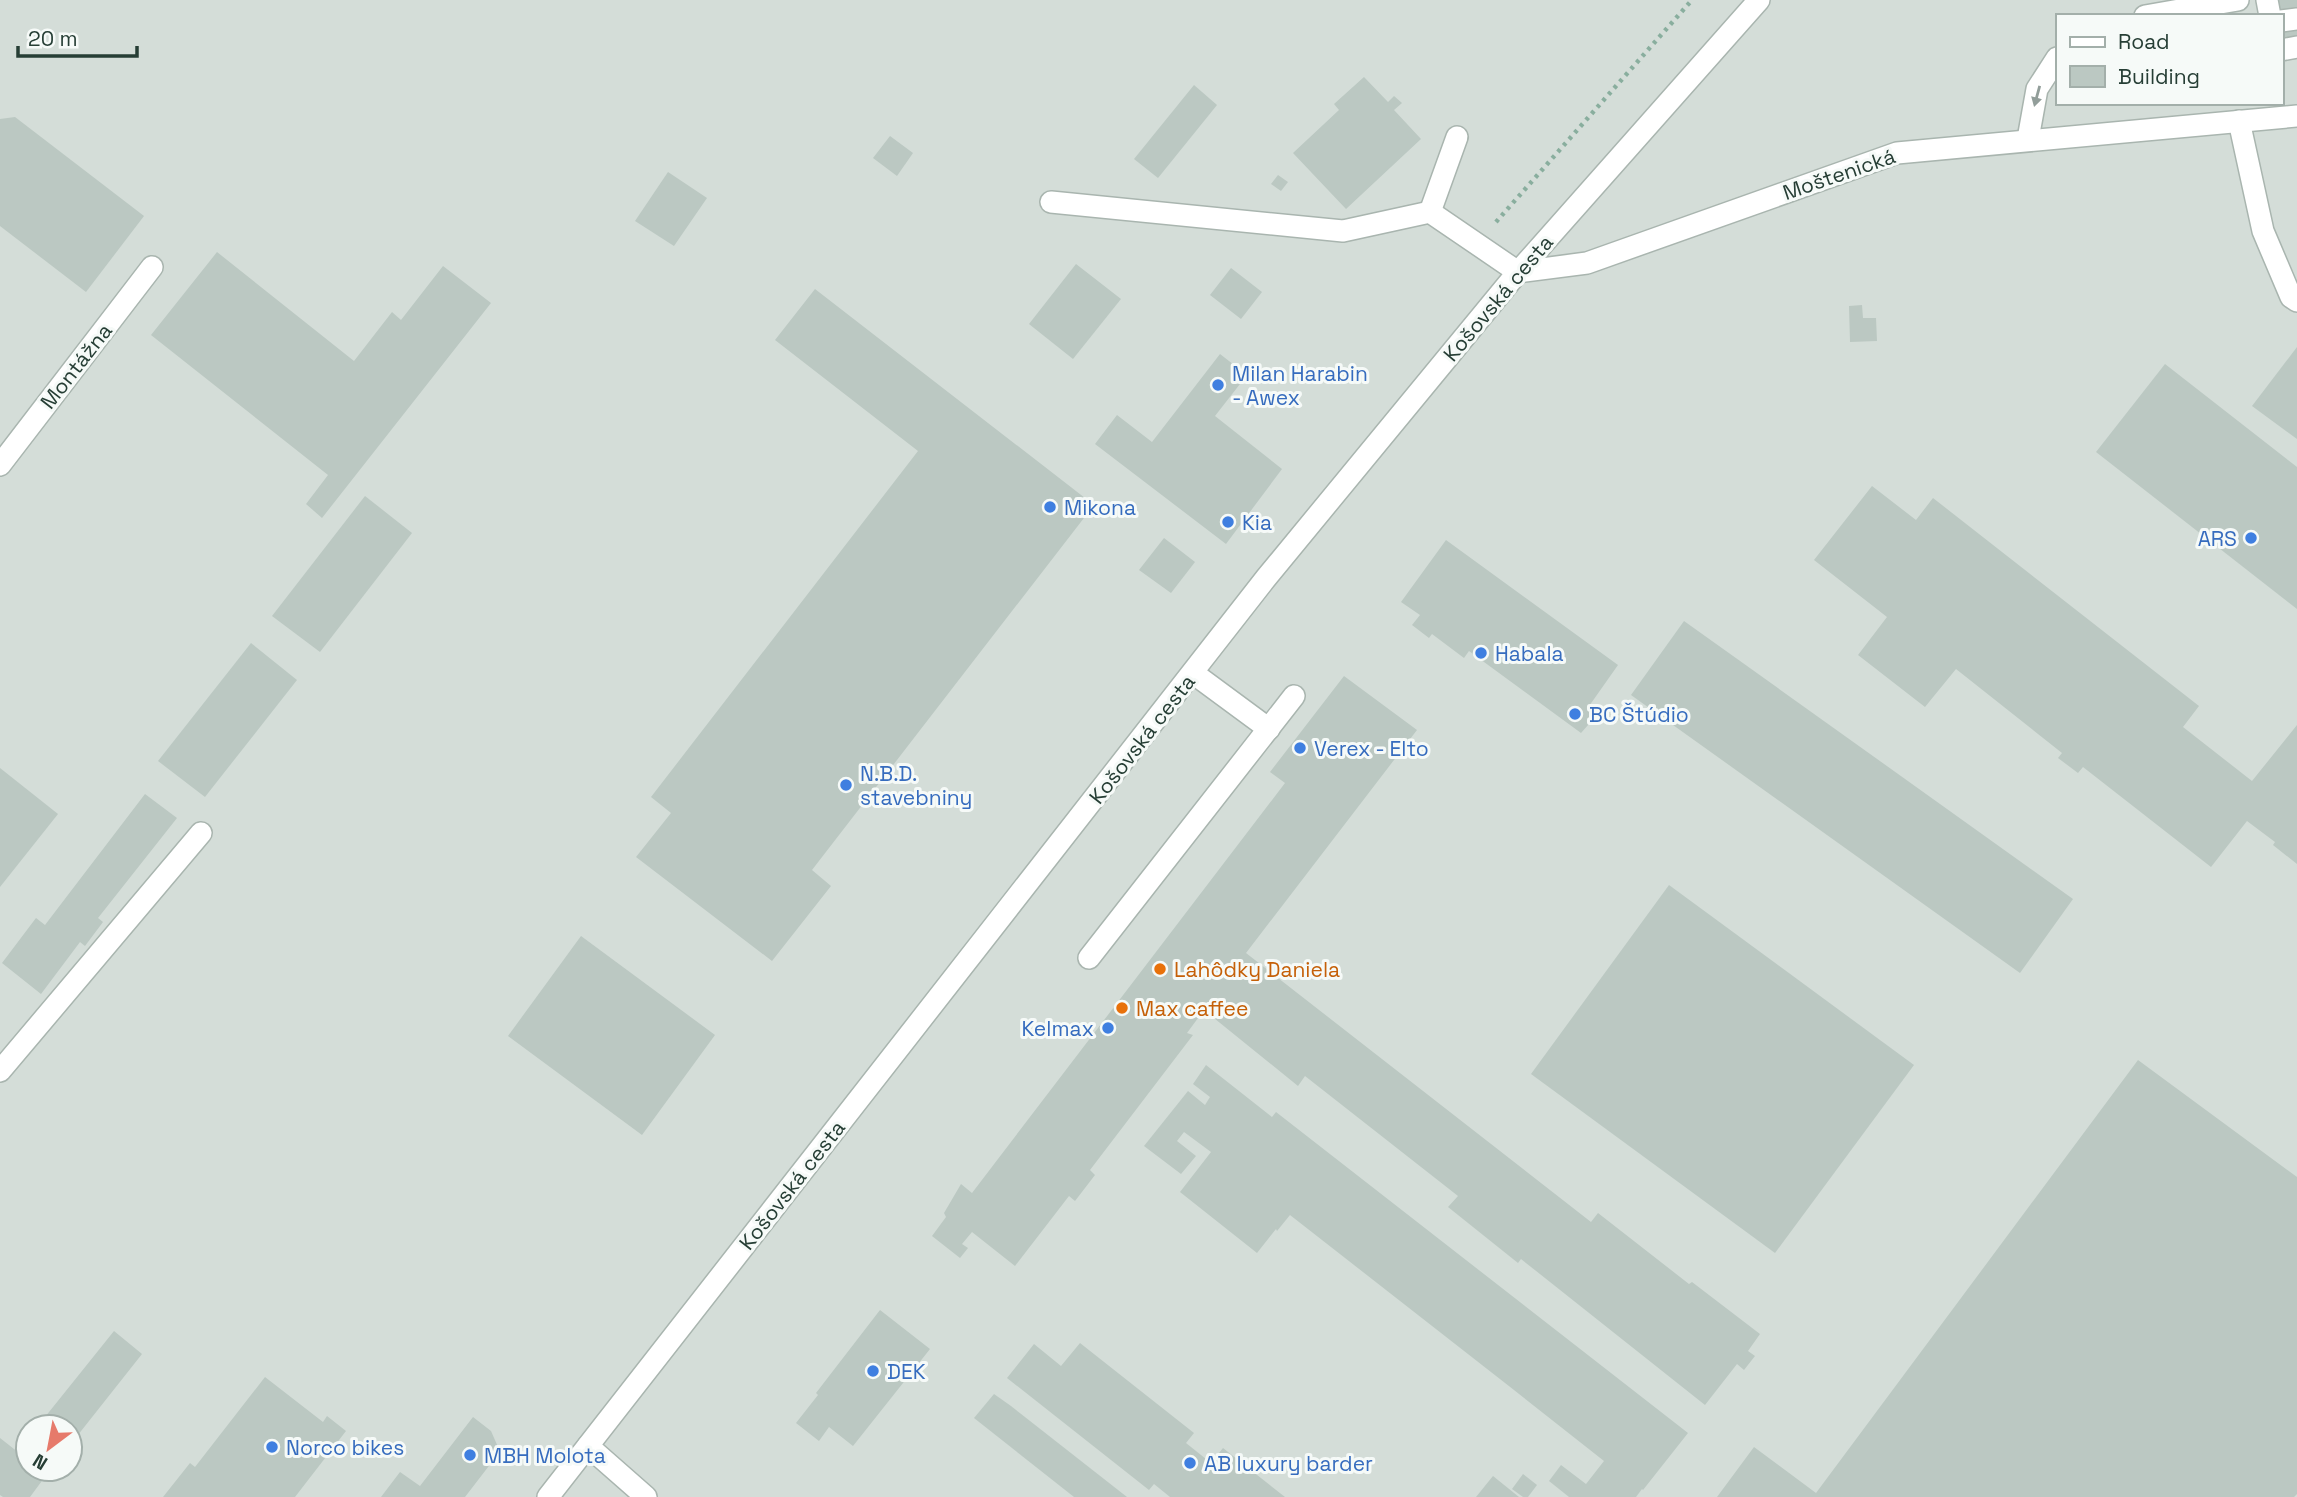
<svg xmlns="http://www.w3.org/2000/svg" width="2297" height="1497" viewBox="0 0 2297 1497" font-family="'Space Grotesk',sans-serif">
	<rect width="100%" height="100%" fill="#e6ede9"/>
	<path fill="#d4ddd8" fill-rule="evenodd" d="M0,0H2297V1497H0ZM2057,16H2281V103H2057ZM28,1427H70V1469H28Z"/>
	<g fill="#bbc8c2">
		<polygon points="2278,0 2297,0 2297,59 2285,61 2284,53 2281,54 2281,16"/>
		<polygon points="1364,77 1388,102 1394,96 1402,103 1394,110 1421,139 1346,209 1293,153 1339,110 1334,104"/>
		<polygon points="1194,85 1217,105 1158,178 1134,159"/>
		<polygon points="15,117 144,216 86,292 0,226 0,119"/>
		<polygon points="890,136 913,153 897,176 873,158"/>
		<polygon points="668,172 707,198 674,246 635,221"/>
		<polygon points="1278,175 1288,182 1281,191 1271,184"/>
		<polygon points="217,252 354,361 392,312 401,320 443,266 491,303 322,518 306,504 328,475 151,335"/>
		<polygon points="1076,264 1121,299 1073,359 1029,324"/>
		<polygon points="1231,268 1262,292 1241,319 1210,295"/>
		<polygon points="815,289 1094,505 812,870 831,886 772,961 636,857 671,813 651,797 918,451 775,340"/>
		<polygon points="1862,305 1863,318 1876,318 1877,341 1850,342 1849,306"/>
		<polygon points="2297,347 2297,439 2252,406"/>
		<polygon points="1220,354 1247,375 1215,416 1282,469 1226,544 1095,444 1117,415 1152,442"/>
		<polygon points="2165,364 2297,467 2297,609 2096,452"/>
		<polygon points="1872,486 1916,520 1933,498 2199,706 2183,727 2252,781 2297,725 2297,864 2273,845 2275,842 2247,821 2211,867 2083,767 2078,773 2058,758 2062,753 1956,669 1925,707 1858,655 1887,617 1814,560"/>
		<polygon points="365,496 412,533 320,652 272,616"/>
		<polygon points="1164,538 1195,562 1171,593 1139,570"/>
		<polygon points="1446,540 1618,665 1587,709 1596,716 1581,733 1469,651 1464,658 1432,634 1429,638 1412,625 1420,615 1401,602"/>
		<polygon points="1684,621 2073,899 2020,973 1631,695"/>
		<polygon points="251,643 297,680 205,797 158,761"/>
		<polygon points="1344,676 1417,730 1246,953 1591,1222 1598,1213 1689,1284 1692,1282 1760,1334 1748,1351 1755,1356 1744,1370 1737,1364 1705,1405 1521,1259 1518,1263 1448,1207 1458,1196 1305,1076 1298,1086 1204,1010 1187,1033 1193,1035 1090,1170 1095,1175 1075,1201 1069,1196 1015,1266 972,1232 962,1244 968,1248 960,1258 932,1236 946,1217 944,1213 961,1184 972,1193 1285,783 1270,772"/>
		<polygon points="0,768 58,814 0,887"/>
		<polygon points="145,794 177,818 98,918 103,922 85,946 80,942 41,994 2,963 36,918 45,925"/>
		<polygon points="1669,885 1914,1065 1775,1253 1531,1074"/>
		<polygon points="581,936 715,1035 642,1135 508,1036"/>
		<polygon points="2138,1060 2297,1177 2297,1494 2294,1497 1717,1497 1754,1447 1816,1493"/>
		<polygon points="1206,1065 1272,1117 1276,1112 1688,1433 1643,1490 1642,1489 1636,1497 1569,1497 1549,1481 1561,1465 1586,1484 1604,1461 1514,1390 1290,1215 1277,1231 1276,1229 1257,1253 1180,1192 1211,1152 1184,1132 1177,1141 1196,1156 1181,1174 1144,1146 1188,1091 1205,1105 1210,1097 1193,1084"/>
		<polygon points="880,1310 930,1349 853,1446 829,1427 819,1441 796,1423 818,1395 816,1393"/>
		<polygon points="114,1331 142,1354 70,1445 70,1427 37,1427"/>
		<polygon points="1080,1343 1194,1433 1186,1443 1211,1463 1223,1448 1285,1497 1170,1497 1154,1484 1149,1490 1007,1378 1034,1344 1061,1366"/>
		<polygon points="265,1377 323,1422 327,1416 346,1431 295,1497 163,1497 190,1463 195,1467"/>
		<polygon points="994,1394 1011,1406 1127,1497 1074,1497 974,1418"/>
		<polygon points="473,1417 491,1431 498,1447 495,1458 465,1497 381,1497 400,1472 420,1486"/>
		<polygon points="0,1438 28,1460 28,1469 40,1469 47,1474 30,1497 3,1497 0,1495"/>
		<polygon points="1523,1474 1537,1485 1528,1497 1523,1497 1512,1489"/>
		<polygon points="1493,1476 1519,1497 1476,1497"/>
	</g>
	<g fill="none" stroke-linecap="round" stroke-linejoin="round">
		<g stroke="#a9b5af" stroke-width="24">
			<g id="minor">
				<polyline points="2267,0 2270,16"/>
				<polyline points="2145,16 2238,0"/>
				<polyline points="2281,21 2297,19"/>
				<polyline points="2281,50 2297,47"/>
				<polyline points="2239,121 2263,231 2291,297 2297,301"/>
				<polyline points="2028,139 2037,89 2057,58"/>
				<polyline points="1051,202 1343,231 1430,212 1518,272 1587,263 1897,153 2297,116"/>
				<polyline points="1430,212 1457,137"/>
				<polyline points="0,465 152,267"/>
				<polyline points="1193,673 1269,729"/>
				<polyline points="1089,958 1294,696"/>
				<polyline points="0,1071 201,833"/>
				<polyline points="588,1446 646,1497"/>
				<polyline points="548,1497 1266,578 1518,272 1759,0"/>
			</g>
		</g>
		<polyline stroke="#89ae9e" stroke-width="4.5" stroke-dasharray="3.5 5" stroke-linecap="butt" points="1496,222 1692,0"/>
		<use href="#minor" stroke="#fff" stroke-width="21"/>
	</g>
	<defs><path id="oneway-solid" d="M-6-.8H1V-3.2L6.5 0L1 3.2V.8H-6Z" transform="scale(1.75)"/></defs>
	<use fill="#929e9a" href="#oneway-solid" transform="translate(2037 96) rotate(105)"/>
	<g fill="#3f7fe0" stroke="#f6faf8" stroke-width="2.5">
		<circle cx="1218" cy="385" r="7"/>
		<circle cx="1050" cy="507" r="7"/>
		<circle cx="1228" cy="522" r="7"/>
		<circle cx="2251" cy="538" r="7"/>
		<circle cx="1481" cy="653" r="7"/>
		<circle cx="1575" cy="714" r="7"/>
		<circle cx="1300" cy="748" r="7"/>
		<circle cx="846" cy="785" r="7"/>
		<circle cx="1108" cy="1028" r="7"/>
		<circle cx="873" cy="1371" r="7"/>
		<circle cx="272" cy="1447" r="7"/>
		<circle cx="470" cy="1455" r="7"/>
		<circle cx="1190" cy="1463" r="7"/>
	</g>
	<g fill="#e8710a" stroke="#f6faf8" stroke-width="2.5">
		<circle cx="1160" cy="969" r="7"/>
		<circle cx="1122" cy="1008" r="7"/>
	</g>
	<g text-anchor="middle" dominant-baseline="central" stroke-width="6" stroke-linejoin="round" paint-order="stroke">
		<g font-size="21" fill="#263e35" stroke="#f6faf8">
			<text transform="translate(1839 174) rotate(-19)">Moštenická</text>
			<text transform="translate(1498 298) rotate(-50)">Košovská cesta</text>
			<text transform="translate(76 366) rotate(-52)">Montážna</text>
			<text transform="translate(1142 739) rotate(-52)">Košovská cesta</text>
			<text transform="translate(792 1185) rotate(-52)">Košovská cesta</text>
		</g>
		<g font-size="21" fill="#366cbe" stroke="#f6faf8" text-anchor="start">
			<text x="1232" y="373">Milan Harabin<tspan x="1232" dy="24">- Awex</tspan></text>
			<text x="1064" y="507">Mikona</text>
			<text x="1242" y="522">Kia</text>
			<text x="2237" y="538" text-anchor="end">ARS</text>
			<text x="1495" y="653">Habala</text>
			<text x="1589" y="714">BC Štúdio</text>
			<text x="1314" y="748">Verex - Elto</text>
			<text x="860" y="773">N.B.D.<tspan x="860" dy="24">stavebniny</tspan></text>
			<text x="1094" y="1028" text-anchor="end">Kelmax</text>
			<text x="887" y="1371">DEK</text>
			<text x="286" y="1447">Norco bikes</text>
			<text x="484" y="1455">MBH Molota</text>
			<text x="1204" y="1463">AB luxury barder</text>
		</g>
		<g font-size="21" fill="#c56008" stroke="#f6faf8" text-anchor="start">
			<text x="1174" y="969">Lahôdky Daniela</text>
			<text x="1136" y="1008">Max caffee</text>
		</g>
	</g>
	<rect x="2056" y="14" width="228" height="91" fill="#f6faf8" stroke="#a3afaa" stroke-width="2"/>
	<rect x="2070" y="37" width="35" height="10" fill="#ffffff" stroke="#a3afaa" stroke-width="2"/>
	<text x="2118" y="49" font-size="21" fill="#263e35">Road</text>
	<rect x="2070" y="66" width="35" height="21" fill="#bbc8c2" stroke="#a3afaa" stroke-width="2"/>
	<text x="2118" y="84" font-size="21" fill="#263e35">Building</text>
	<g transform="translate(49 1448) rotate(212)"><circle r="33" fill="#f6faf8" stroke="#a3afaa" stroke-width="2"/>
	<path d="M0-5L12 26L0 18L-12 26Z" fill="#e67a6b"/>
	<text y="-10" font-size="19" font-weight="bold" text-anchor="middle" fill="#263e35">N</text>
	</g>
	<path d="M18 46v10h119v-10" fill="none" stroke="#263e35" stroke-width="3.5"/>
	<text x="28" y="46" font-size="21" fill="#263e35" stroke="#f6faf8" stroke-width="5" paint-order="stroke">20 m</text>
</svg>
